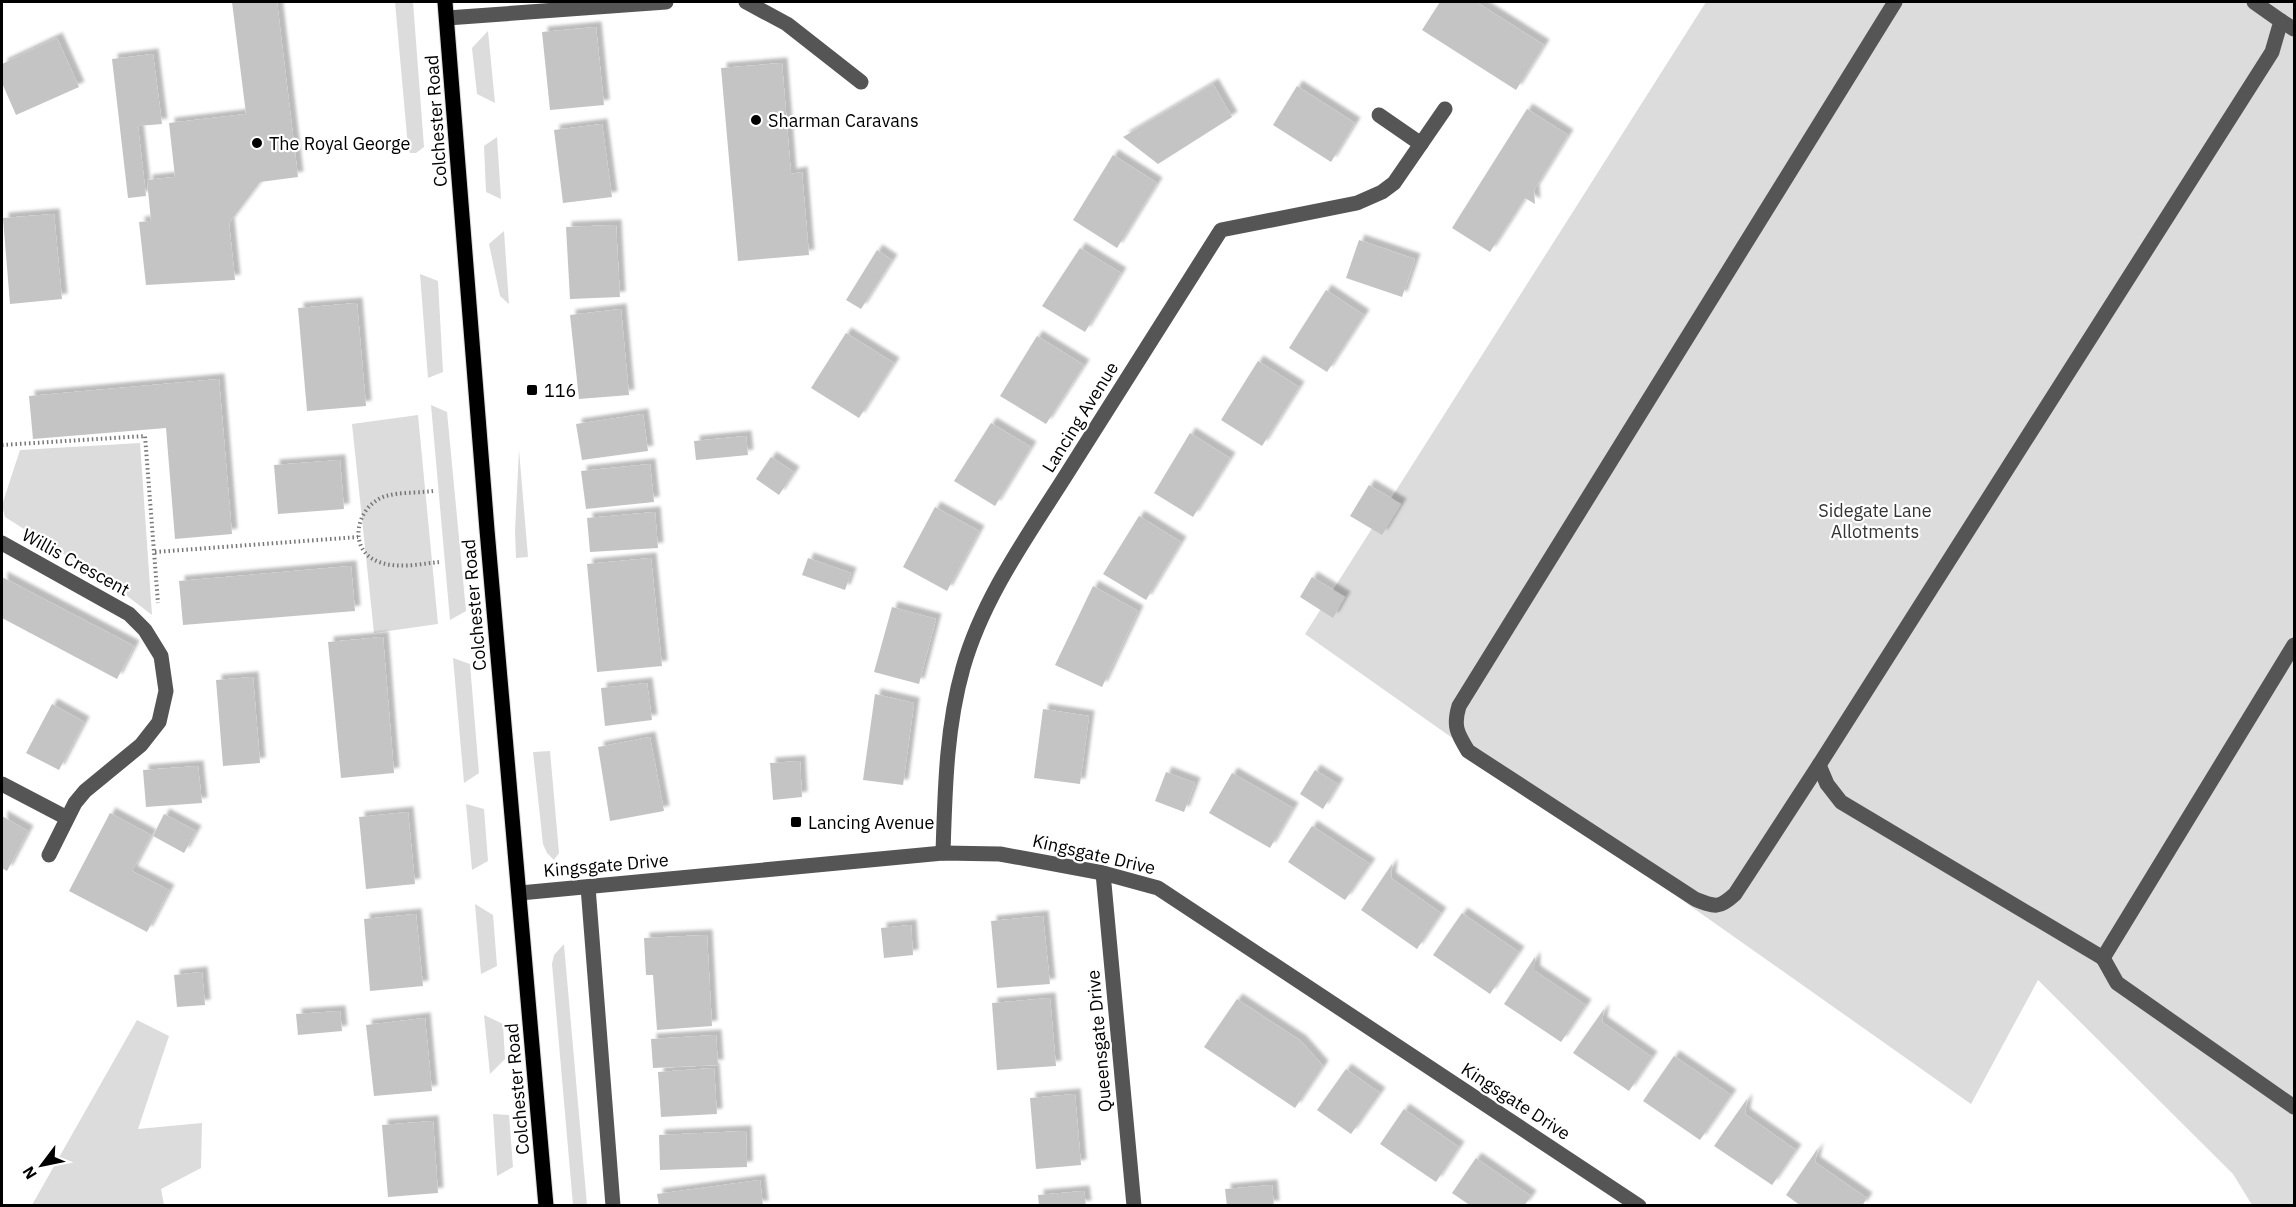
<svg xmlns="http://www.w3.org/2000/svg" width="2296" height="1207" viewBox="0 0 2296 1207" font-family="'IBM Plex Sans',sans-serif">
	<defs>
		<filter id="shadow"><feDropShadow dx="5.5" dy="-5.5" stdDeviation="1.5" flood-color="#0004"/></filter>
	</defs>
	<rect width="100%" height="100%" fill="#fff"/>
	<g fill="#dcdcdc">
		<polygon points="395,2 413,2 424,147 416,153 410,153 408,147"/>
		<polygon points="1706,2 2294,2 2294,1205 2252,1205 2233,1174 2038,980 1971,1104 1305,634"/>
		<polygon points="488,31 495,103 477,94 472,48"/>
		<polygon points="497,137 501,199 486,192 484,146"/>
		<polygon points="504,231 509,304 500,296 489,244"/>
		<polygon points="420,274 438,281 443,372 428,378"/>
		<polygon points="431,405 447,412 466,611 450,620"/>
		<polygon points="418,415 438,624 374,633 352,424"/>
		<polygon points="140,443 152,615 114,586 5,517 2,505 20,450"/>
		<polygon points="519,450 528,557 516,558 515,531"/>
		<polygon points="453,658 470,664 479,773 464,783"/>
		<polygon points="550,751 559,853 554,860 547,853 543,844 533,752"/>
		<polygon points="466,804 484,809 488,861 472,870"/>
		<polygon points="475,904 493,915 497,966 481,974"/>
		<polygon points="564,944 564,945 587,1205 573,1205 552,964 554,955"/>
		<polygon points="484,1015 503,1024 505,1059 490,1074"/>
		<polygon points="137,1020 169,1036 138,1129 202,1123 201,1168 161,1189 164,1205 32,1205"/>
		<polygon points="493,1114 509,1115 513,1167 497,1176"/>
	</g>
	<g fill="#c4c4c4" filter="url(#shadow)">
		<polygon points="232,2 277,2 298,177 260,182 229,223 235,280 146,285 139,222 151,221 147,180 175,177 169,123 246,114"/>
		<polygon points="1440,2 1476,2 1544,45 1516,90 1422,30"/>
		<polygon points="596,27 604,105 550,110 542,32"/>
		<polygon points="57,38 79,87 16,115 2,83 2,64"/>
		<polygon points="153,54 162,124 138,126 146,196 128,198 112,59"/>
		<polygon points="782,63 791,174 802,172 809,255 738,261 721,68"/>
		<polygon points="1213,84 1232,117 1158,164 1123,137"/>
		<polygon points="1297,86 1355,123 1331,162 1273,125"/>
		<polygon points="1527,109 1568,135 1534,190 1535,204 1525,198 1490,252 1452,228"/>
		<polygon points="602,124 612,197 563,203 554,130"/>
		<polygon points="1113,155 1157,183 1117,248 1073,220"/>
		<polygon points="54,214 62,299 10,304 3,218"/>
		<polygon points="616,225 620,297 570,299 566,227"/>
		<polygon points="1359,240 1415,259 1402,297 1346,278"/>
		<polygon points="1080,248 1121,273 1085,332 1042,306"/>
		<polygon points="877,250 892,260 861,309 846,300"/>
		<polygon points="1326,290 1364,315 1327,372 1289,348"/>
		<polygon points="357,303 366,406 307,411 298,308"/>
		<polygon points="621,309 629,395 579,399 570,315"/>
		<polygon points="846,333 894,363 859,418 811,388"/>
		<polygon points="1037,336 1084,365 1046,424 1000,396"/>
		<polygon points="1258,361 1299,387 1262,446 1221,420"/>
		<polygon points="219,379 232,534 175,539 166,428 33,439 29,396"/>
		<polygon points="643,414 648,451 582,460 576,424"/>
		<polygon points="991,423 1031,447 995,506 954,481"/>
		<polygon points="1190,433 1230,458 1193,517 1154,493"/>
		<polygon points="746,436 748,455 696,460 694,441"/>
		<polygon points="771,457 794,472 779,495 756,479"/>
		<polygon points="340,460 344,509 278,514 274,465"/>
		<polygon points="650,464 654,502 586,509 581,471"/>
		<polygon points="1369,485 1401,504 1382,535 1350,516"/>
		<polygon points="935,507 979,531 947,591 903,567"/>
		<polygon points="655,512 658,548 590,552 587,518"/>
		<polygon points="1139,516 1181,542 1146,600 1103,574"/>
		<polygon points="651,558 662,666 597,672 587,564"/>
		<polygon points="808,558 851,573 845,590 802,575"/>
		<polygon points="351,566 355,611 183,625 179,581"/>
		<polygon points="2,577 134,646 117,679 2,618"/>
		<polygon points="1312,577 1345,597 1333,618 1300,597"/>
		<polygon points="1093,586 1138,611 1102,687 1055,665"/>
		<polygon points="892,607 936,619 919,684 874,672"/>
		<polygon points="383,637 394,773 341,778 328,642"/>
		<polygon points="253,677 260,763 223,766 216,680"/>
		<polygon points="647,683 652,720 605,726 601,688"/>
		<polygon points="875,694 914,703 903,785 863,780"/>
		<polygon points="52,704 84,722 59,770 26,753"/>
		<polygon points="1043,709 1089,716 1080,784 1034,778"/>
		<polygon points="650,737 664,811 610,821 598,747"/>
		<polygon points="800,761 802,797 773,800 770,763"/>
		<polygon points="198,766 202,803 146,807 143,770"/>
		<polygon points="1315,770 1338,784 1323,809 1300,794"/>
		<polygon points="1166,772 1195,783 1184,812 1155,801"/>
		<polygon points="1232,773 1293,808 1270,848 1209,813"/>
		<polygon points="408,812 415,884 366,889 359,817"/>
		<polygon points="110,813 151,835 132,871 169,890 147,932 69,891"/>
		<polygon points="164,814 196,831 184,853 153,836"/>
		<polygon points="2,816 28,831 7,871 2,868"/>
		<polygon points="1312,826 1370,864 1345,900 1288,862"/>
		<polygon points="1392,864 1391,878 1441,913 1417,949 1361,910"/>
		<polygon points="1462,913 1519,952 1490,994 1433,955"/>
		<polygon points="416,914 423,986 370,991 364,919"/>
		<polygon points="1043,916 1050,984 997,988 991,921"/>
		<polygon points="911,925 913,955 884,958 881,928"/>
		<polygon points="707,935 712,1026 657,1030 653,975 646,975 644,938"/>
		<polygon points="1535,957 1535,971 1586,1005 1561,1042 1504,1004"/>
		<polygon points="202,972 205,1005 177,1007 174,975"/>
		<polygon points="1050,998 1056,1066 997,1070 992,1003"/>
		<polygon points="1237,999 1301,1041 1323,1066 1295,1108 1204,1047"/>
		<polygon points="1604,1009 1602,1022 1652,1057 1629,1091 1573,1053"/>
		<polygon points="340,1011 342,1031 298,1035 296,1014"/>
		<polygon points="425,1018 432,1091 374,1096 366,1025"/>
		<polygon points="716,1035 718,1065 653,1068 651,1039"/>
		<polygon points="1674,1056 1731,1095 1700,1140 1643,1101"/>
		<polygon points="714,1068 717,1114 661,1117 658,1072"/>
		<polygon points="1346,1069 1380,1093 1351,1134 1317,1110"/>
		<polygon points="1075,1094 1081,1165 1036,1169 1030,1098"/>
		<polygon points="1747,1099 1745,1114 1796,1150 1772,1185 1714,1146"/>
		<polygon points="1404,1109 1459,1147 1436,1182 1380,1144"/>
		<polygon points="433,1121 438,1193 388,1197 382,1125"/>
		<polygon points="746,1131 747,1167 660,1170 659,1135"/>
		<polygon points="1818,1148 1815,1162 1867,1198 1862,1206 1801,1206 1786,1195"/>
		<polygon points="1476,1158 1531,1196 1524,1206 1471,1206 1452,1193"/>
		<polygon points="760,1180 763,1206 659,1206 657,1194"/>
		<polygon points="1272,1185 1274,1206 1227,1206 1225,1189"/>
		<polygon points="1084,1191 1086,1206 1039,1206 1038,1195"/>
	</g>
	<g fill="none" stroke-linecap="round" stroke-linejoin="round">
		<g stroke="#dbdbdb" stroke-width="17">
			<polyline id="major" points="445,2 487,530 546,1206"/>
		</g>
		<g stroke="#777" stroke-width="4" stroke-dasharray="1.5 3" stroke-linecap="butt">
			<polyline points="2,445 145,436 158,603"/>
			<path d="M433,491C418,493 400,492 386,496C356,505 346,550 379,562C398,569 420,564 439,562"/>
			<polyline points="155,552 358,537"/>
		</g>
		<g stroke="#555" stroke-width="15">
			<polyline points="746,2 787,24 861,82"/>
			<path d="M1895,2L1459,706C1453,726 1457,733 1468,751L1695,899C1715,907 1719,909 1735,894L1819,765L2272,52L2281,21L2254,2"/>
			<polyline points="447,18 666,2"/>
			<polyline points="2281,21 2294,29"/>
			<polyline points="1379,115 1421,144"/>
			<polyline points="2,543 129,614 145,630 161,656 166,691 159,722 141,745 85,791 75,803 49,855"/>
			<polyline points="1819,765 1827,784 1841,802 2103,958 2294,645"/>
			<polyline points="2,784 67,818"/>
			<path d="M943,853C945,791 946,728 963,668C983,597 1029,534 1068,472C1119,392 1170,311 1221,230L1357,203L1382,192L1394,183L1445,109"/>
			<polyline points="1103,873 1134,1206"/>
			<polyline points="588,887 613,1206"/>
			<polyline points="520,893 943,853 1000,854 1103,873 1158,888 1639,1206"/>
			<polyline points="2103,958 2117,983 2294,1107"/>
		</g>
		<use href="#major" stroke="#000" stroke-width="15"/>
	</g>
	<g fill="#000" stroke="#fff" stroke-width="2">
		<circle cx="756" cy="120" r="6"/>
		<circle cx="257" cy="143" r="6"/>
		<rect x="526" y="384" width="12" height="12" rx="3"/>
		<rect x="790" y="816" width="12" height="12" rx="3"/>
	</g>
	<g text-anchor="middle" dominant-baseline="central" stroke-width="4.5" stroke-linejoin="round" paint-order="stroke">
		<g font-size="18" fill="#000" stroke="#fff" text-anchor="start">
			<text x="768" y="120">Sharman Caravans</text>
			<text x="269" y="143">The Royal George</text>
			<text x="544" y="390">116</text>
			<text x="808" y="822">Lancing Avenue</text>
		</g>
		<g font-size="18" fill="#000" stroke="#fff">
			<text transform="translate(436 121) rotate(-94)">Colchester Road</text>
			<text transform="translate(1080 417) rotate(-58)">Lancing Avenue</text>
			<text transform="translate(76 562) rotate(29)">Willis Crescent</text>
			<text transform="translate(474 605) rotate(-95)">Colchester Road</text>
			<text transform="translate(1094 854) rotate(13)">Kingsgate Drive</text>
			<text transform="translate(606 865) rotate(-5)">Kingsgate Drive</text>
			<text transform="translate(1099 1041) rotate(-95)">Queensgate Drive</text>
			<text transform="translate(517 1089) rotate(-95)">Colchester Road</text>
			<text transform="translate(1516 1101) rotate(33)">Kingsgate Drive</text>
		</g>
		<g font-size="18" fill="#333" stroke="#fff">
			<text x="1875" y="510">Sidegate Lane<tspan x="1875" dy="21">Allotments</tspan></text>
		</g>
	</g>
	<rect width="2296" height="1207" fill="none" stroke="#000000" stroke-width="6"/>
	<g transform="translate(42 1165) rotate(238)" stroke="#ffffff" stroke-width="4.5" paint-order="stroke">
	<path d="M0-4.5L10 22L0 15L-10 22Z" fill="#000000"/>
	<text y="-9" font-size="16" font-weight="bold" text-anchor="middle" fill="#000000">N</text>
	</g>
</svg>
